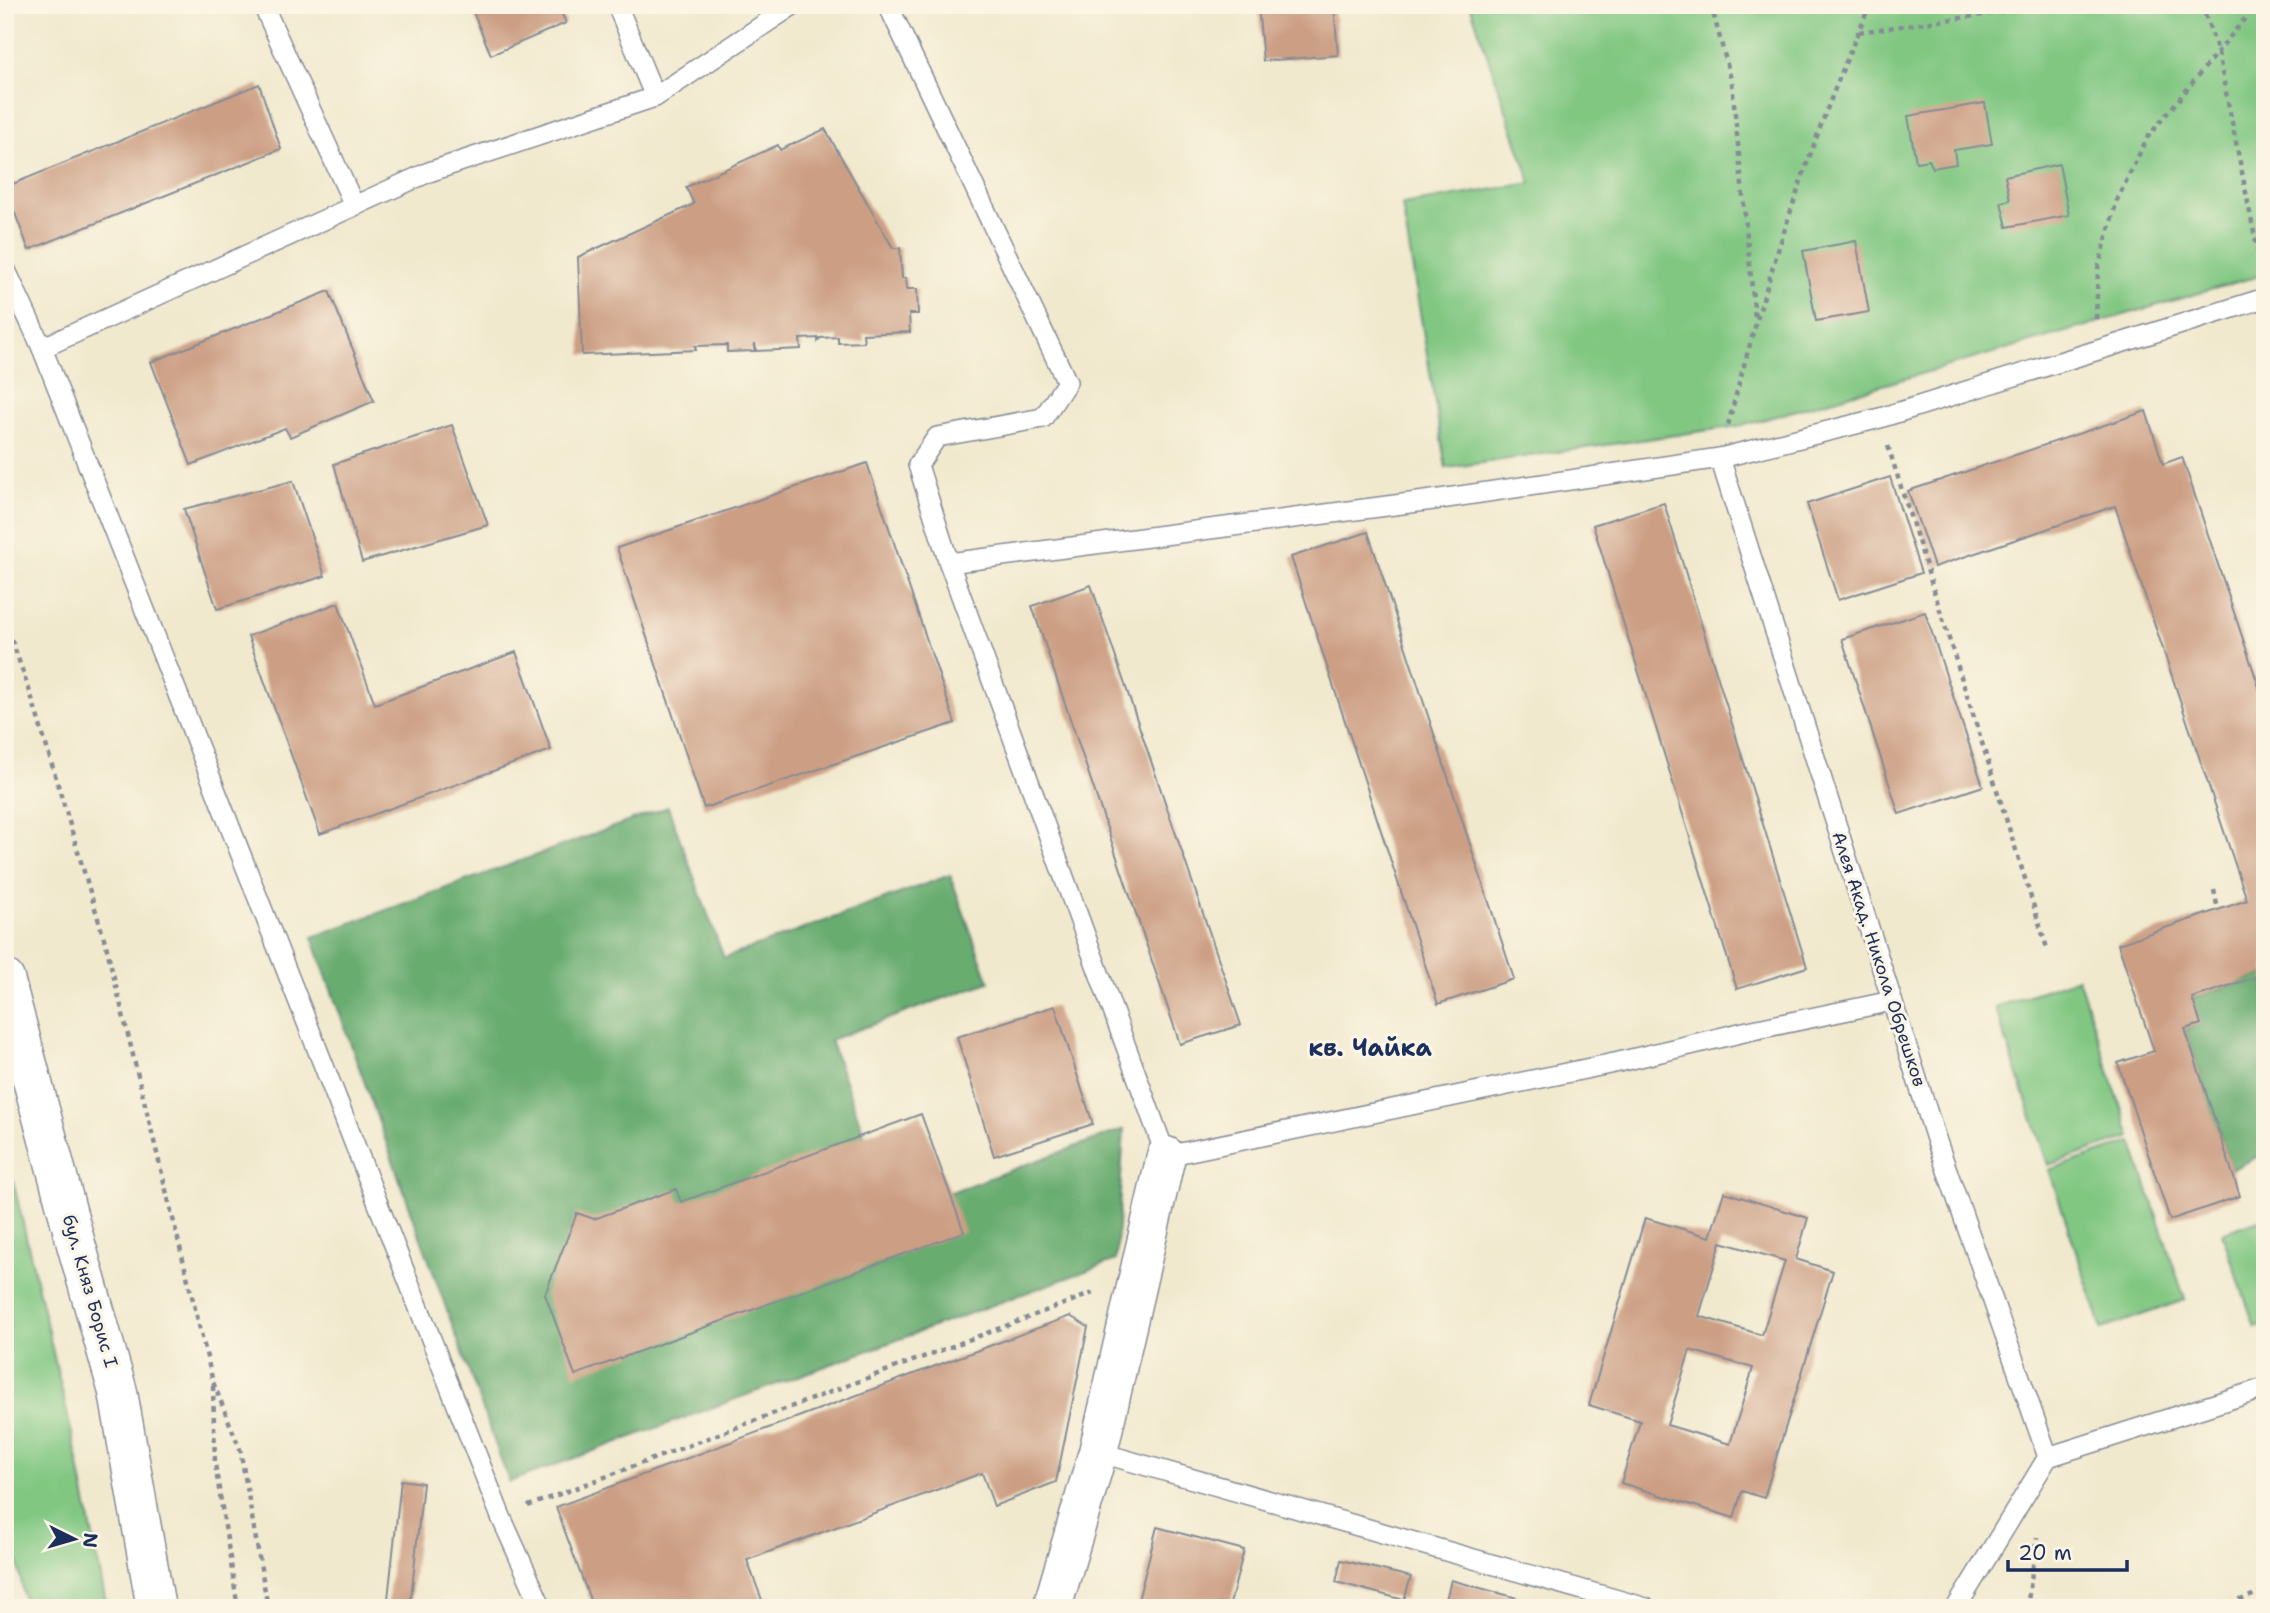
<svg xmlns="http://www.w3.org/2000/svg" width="2270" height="1613" viewBox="0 0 2270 1613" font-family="'Shantell Sans',sans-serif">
	<rect width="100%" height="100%" fill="#fcf5e5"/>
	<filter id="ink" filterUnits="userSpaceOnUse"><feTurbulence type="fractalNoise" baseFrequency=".0143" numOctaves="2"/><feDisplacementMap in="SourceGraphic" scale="14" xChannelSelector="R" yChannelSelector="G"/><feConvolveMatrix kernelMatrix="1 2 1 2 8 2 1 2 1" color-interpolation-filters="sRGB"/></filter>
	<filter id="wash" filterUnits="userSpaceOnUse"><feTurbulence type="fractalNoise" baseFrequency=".00686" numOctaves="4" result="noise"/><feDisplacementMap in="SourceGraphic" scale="28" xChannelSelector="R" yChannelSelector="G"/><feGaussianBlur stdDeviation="1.57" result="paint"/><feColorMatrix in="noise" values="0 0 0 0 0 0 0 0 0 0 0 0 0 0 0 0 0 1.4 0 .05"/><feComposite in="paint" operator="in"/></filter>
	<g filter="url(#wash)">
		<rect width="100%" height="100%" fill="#f1e9ce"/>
		<g fill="#81c782" stroke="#4e7b70" stroke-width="2">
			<polygon points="1470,5 2265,5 2265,274 1745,425 1446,468 1402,205 1531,183"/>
			<polygon points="2078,978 2131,1137 2048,1165 1995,1007"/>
			<polygon points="2132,1142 2185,1300 2102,1329 2049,1170"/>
			<polygon points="5,1146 77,1456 107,1608 26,1608 5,1493"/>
			<polygon points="2265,1218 2265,1324 2255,1327 2222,1233"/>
		</g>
		<g fill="#68ac70" stroke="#426e67" stroke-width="2">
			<polygon points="668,807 724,958 950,875 989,982 830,1040 893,1213 1124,1129 1116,1260 509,1482 312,937"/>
			<polygon points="2265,974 2265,1153 2231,1170 2185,1029 2200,1024 2192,998"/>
		</g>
		<g id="blocks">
			<g fill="#cc9f84" fill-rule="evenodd">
				<polygon points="470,5 558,5 566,23 491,55"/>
				<polygon points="1258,5 1334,5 1338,55 1263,61"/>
				<polygon points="259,84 281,149 29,250 5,187"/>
				<polygon points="1985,103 1992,144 1954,150 1956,164 1933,168 1929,160 1916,162 1908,116"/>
				<polygon points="825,129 893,248 900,248 902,278 906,278 907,289 917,289 918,314 909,314 910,332 863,334 864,342 838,343 838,337 820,338 818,341 818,338 800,339 801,349 756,351 755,343 754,351 727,352 727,345 695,346 696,350 582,355 578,257 694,204 686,187 778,145 780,150"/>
				<polygon points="2059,164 2069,215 2007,227 2001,202 2010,200 2005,176"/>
				<polygon points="1856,241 1869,312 1816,321 1803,251"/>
				<polygon points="329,291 374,401 290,437 285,428 191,465 151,362"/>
				<polygon points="2146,411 2163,464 2182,457 2265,705 2265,974 2192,998 2201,1024 2185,1029 2240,1196 2170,1220 2118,1063 2154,1051 2118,944 2247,900 2115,506 1934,567 1908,491"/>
				<polygon points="452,425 488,525 362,562 334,464"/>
				<polygon points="867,463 955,723 704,808 617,548"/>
				<polygon points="1890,477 1921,573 1838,600 1807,504"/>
				<polygon points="293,481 325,576 217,609 184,509"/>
				<polygon points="1664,503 1807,967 1737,989 1593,525"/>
				<polygon points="1368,532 1514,979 1438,1004 1291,557"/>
				<polygon points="1091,585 1241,1025 1180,1044 1032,606"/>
				<polygon points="338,603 375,704 516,652 551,750 320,834 248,636"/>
				<polygon points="1925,612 1983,786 1899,814 1842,639"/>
				<polygon points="1055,1006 1093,1124 994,1156 957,1037"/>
				<polygon points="921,1114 964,1232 575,1375 545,1294 577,1213 594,1219 676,1189 681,1202"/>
				<path d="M1724,1192L1808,1218L1796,1259L1833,1271L1764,1498L1742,1491L1734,1518L1621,1483L1640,1421L1589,1405L1645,1218L1710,1237ZM1721,1242L1785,1261L1762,1335L1699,1316ZM1690,1350L1753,1368L1730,1444L1667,1425Z"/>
				<polygon points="1070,1316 1088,1327 1056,1482 994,1506 982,1473 747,1560 765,1608 593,1608 556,1507"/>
				<polygon points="401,1480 423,1483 410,1608 387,1608"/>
				<polygon points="1157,1527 1244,1550 1229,1608 1136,1608"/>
				<polygon points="1341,1560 1411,1577 1404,1600 1336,1582"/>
				<polygon points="1451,1580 1528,1601 1526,1608 1444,1608"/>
			</g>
		</g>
	</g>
	<g filter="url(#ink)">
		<use href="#blocks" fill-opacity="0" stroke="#868c96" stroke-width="2"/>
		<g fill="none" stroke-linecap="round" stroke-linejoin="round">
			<g stroke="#868c96" stroke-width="22">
				<g id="service">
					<polyline points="263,5 354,205"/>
					<polyline points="617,5 655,97"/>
					<polyline points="888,5 1067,382 1043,418 937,437 918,465 949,563 1166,1156 1619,1062 1748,1031 1892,1001"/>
					<polyline points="5,268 42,348 501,1517 542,1608"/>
					<polyline points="42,348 429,172 655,97 793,5"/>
					<polyline points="1720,458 1936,1139 2048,1457"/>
					<polyline points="949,563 1433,500 1720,458 1880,418 2265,298"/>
					<polyline points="1098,1452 1646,1608"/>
					<polyline points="1956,1608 2048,1457 2265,1388"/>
				</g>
			</g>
			<g stroke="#868c96" stroke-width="41">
				<polyline id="minor" points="1052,1608 1098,1452 1166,1156"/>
			</g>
			<g stroke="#868c96" stroke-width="41">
				<polyline id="secondary" points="5,979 76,1244 118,1392 156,1608"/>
			</g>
			<g stroke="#868c96" stroke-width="4.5" stroke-dasharray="5 5" stroke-linecap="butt">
				<polyline points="1711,5 1732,83 1755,319"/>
				<polyline points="2202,5 2218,52 2261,268"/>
				<polyline points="1859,32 2055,5"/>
				<polyline points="2096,319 2098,269 2117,200 2147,138 2256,5"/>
				<path d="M1728,425C1765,283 1810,140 1870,5"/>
				<polyline points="1888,446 2047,948"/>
				<polyline points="5,621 31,695 106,945 213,1382 240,1449 268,1608"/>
				<polyline points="2214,890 2218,910"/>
				<polyline points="213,1386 215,1464 238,1608"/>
				<polyline points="528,1506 1093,1293"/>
				<polyline points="2027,1608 2037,1537"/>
				<polyline points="2221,1608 2265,1590"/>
			</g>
			<use href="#service" stroke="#fff" stroke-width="19"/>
			<use href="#minor" stroke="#fff" stroke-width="38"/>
			<use href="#secondary" stroke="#fff" stroke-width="38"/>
		</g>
	</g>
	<g text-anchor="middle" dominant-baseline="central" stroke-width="6" stroke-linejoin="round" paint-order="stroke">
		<g font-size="18" fill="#1b2f5e" stroke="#fcf5e5">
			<text transform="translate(1879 959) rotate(72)">Алея Акад. Никола Обрешков</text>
			<text transform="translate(90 1291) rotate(74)">бул. Княз Борис I</text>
		</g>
		<g font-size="24" font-weight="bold" fill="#1b2f5e" stroke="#fcf5e5">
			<text x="1370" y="1048">кв. Чайка</text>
		</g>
	</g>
	<rect width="2270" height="1613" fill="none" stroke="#fcf5e5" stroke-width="28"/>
	<g transform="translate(74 1539) rotate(95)" stroke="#fcf5e5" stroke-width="5" paint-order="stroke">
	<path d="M0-5L12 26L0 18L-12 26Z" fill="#1b2f5e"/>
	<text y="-10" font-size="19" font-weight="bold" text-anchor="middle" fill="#1b2f5e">N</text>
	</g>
	<path d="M2008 1560v10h119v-10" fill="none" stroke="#1b2f5e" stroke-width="3.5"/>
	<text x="2018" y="1560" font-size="21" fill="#1b2f5e" stroke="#fcf5e5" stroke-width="5" paint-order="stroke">20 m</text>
</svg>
